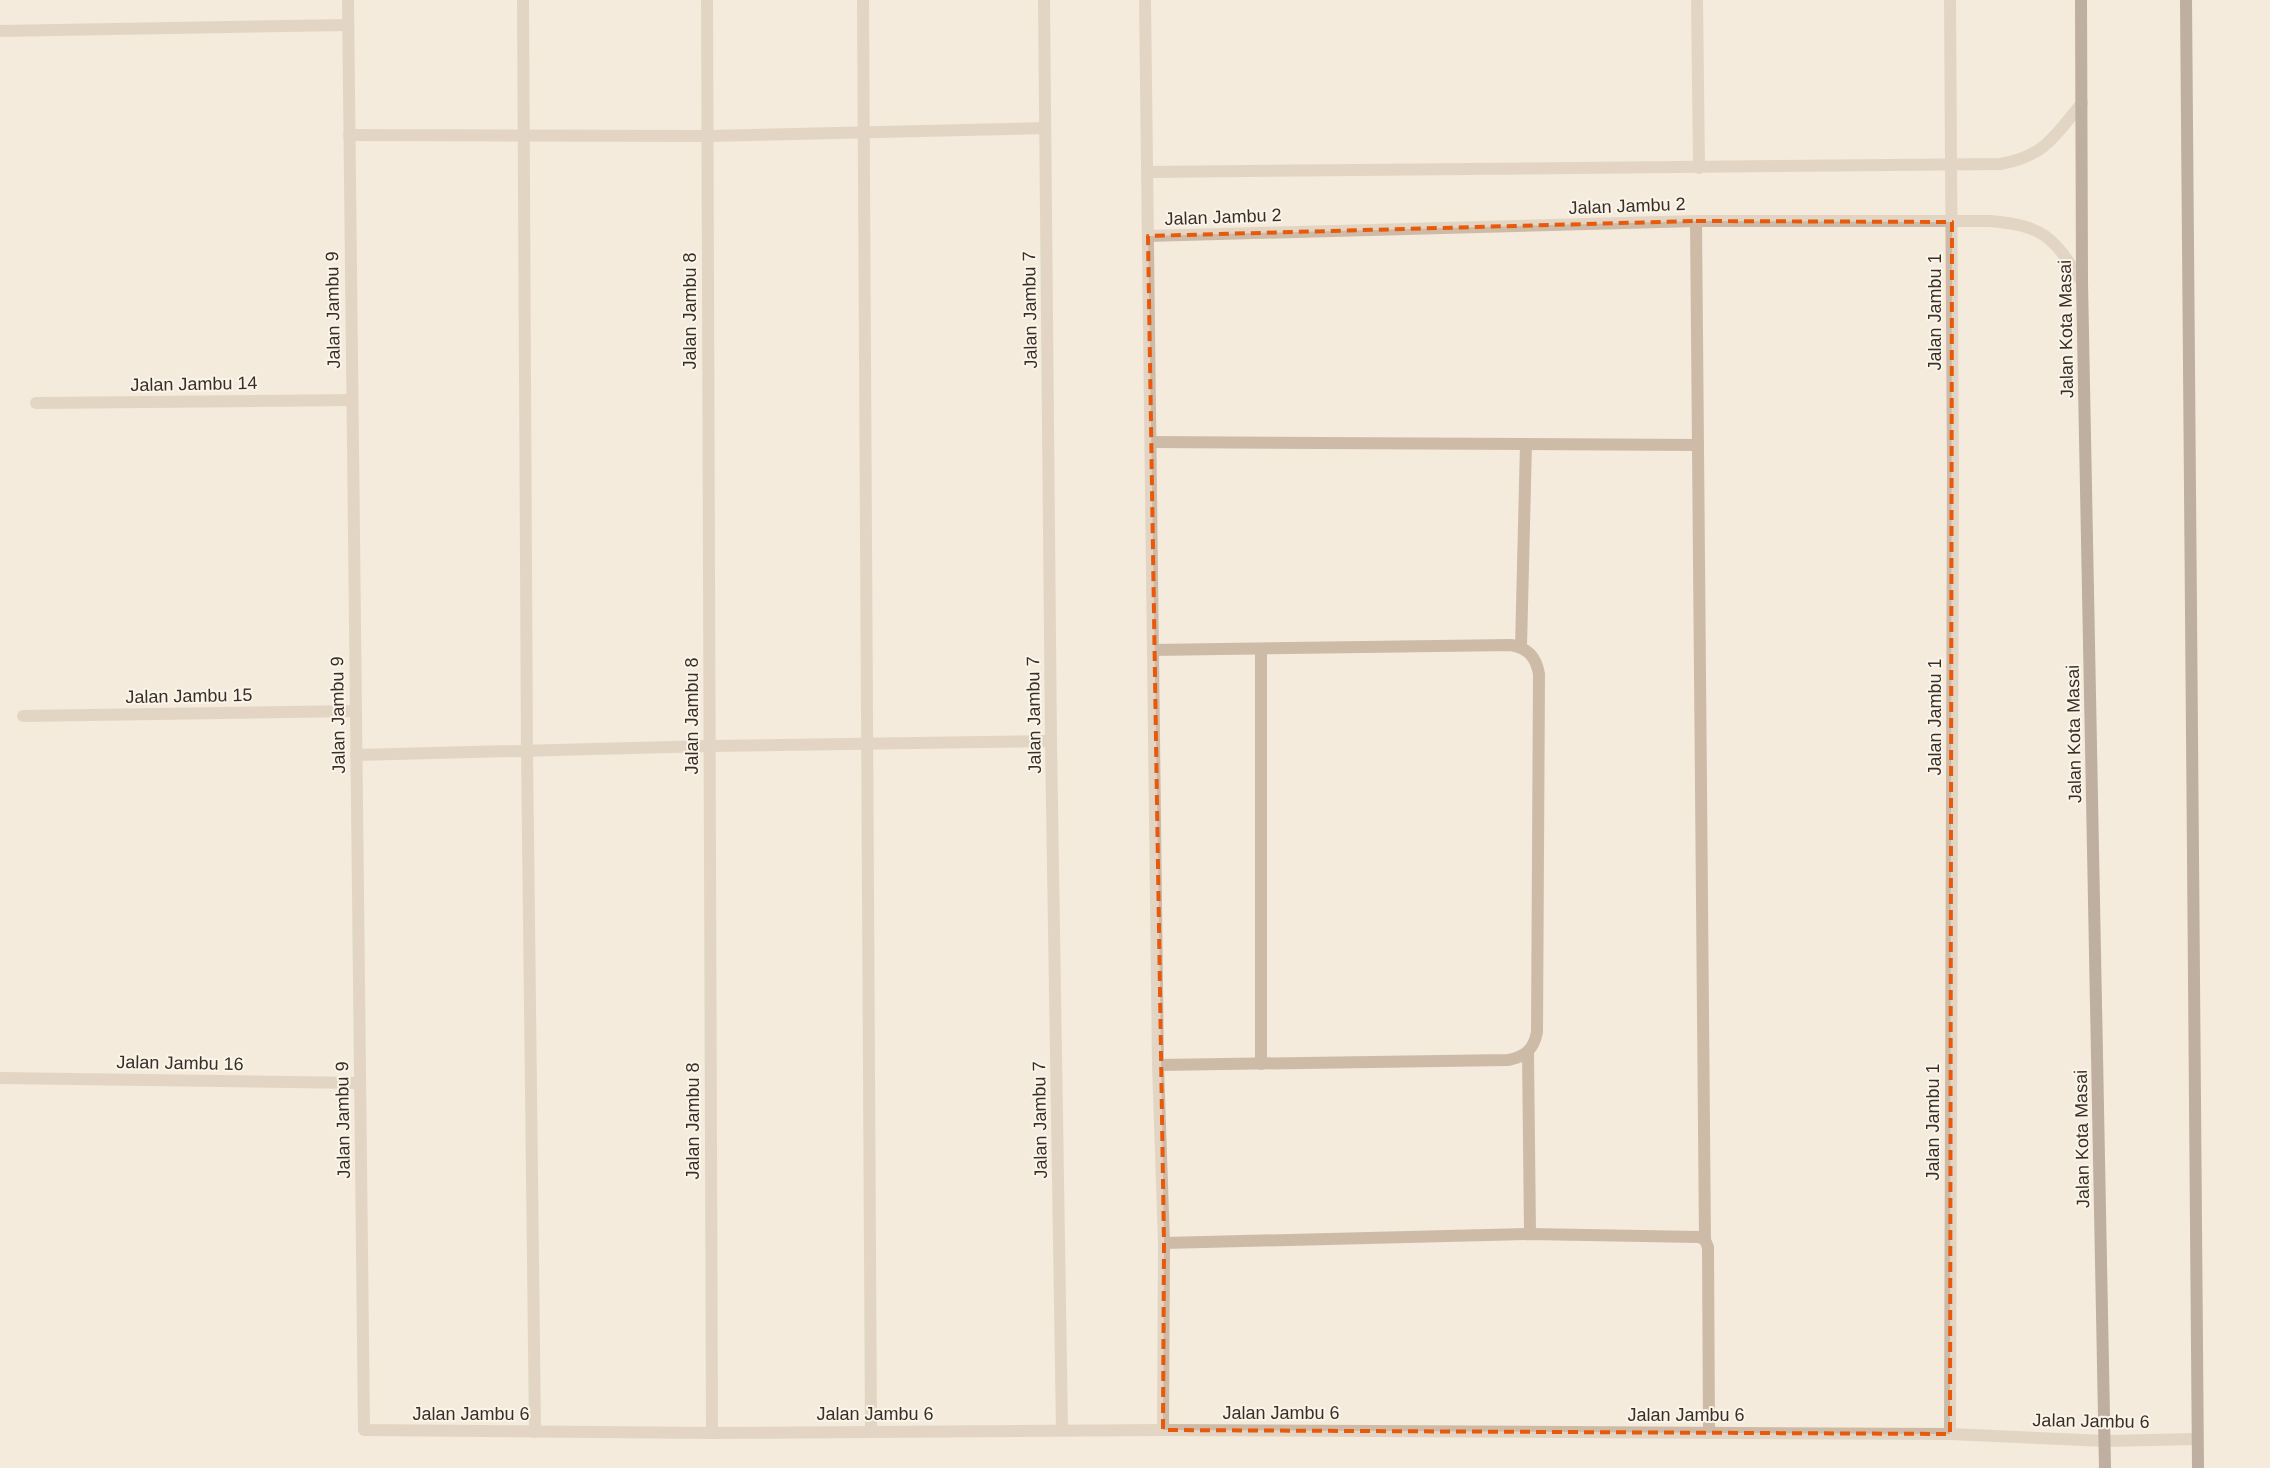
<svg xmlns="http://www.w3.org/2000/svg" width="2270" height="1468" viewBox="0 0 2270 1468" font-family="Helvetica,sans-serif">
	<rect width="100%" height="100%" fill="#f4ebdc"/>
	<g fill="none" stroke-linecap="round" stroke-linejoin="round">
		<g stroke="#cdbba7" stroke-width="12">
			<polyline points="523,0 527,751 535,1432"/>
			<polyline points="863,0 871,1432"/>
			<polyline points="1697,0 1699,168"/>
			<polyline points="349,135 707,136 1045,128"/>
			<polyline points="1696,221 1705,1240"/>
			<polyline points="1152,442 1698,445"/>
			<polyline points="1521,647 1526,444"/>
			<polyline points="356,755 710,746 1051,741"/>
			<polyline points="1528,1052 1530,1234"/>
			<polyline points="1164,1243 1530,1234 1699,1237 1705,1240 1708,1247 1709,1433"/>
		</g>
		<g stroke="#cdbba7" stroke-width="12">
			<polyline points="348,0 364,1430 712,1433 1163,1430 1950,1434 2105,1441 2197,1439"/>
			<polyline points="707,0 712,1433"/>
			<polyline points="1044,0 1051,741 1062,1430"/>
			<polyline points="1145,0 1158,1065 1164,1243 1163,1430"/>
			<polyline points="0,31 348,25"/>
			<path d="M1147,172L2000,164C2044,157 2055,136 2082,103"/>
			<path d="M1148,236L1696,221H1990C2045,226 2053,237 2082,282"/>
			<polyline points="36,403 352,400"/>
			<path d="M1153,650L1511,645C1528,648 1536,657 1539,674L1537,1032C1534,1049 1525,1057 1508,1060L1158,1065"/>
			<polyline points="23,716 355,711"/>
			<polyline points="1261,1064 1261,650"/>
			<polyline points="0,1078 360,1083"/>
			<polyline points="1950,1434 1953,474 1950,0"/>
		</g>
		<g stroke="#7c6758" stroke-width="12">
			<polyline points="2081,0 2082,282 2105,1468"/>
			<polyline points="2186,0 2198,1468"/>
		</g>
	</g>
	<path d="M0 0H2270V1468H0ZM1696,221L1952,222L1950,1434L1163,1430L1164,1243L1148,236Z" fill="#f4ebdc" fill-opacity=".55" fill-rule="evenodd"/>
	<path fill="none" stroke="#e8590c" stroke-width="4" stroke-dasharray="10 6" stroke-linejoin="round" d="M1696,221L1952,222L1950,1434L1163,1430L1164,1243L1148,236Z"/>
	<g text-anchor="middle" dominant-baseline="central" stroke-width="4" stroke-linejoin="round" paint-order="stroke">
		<g font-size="18" fill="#392f28" stroke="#fbf4e9">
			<text transform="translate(1627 206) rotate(-2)">Jalan Jambu 2</text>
			<text transform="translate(1223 217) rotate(-2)">Jalan Jambu 2</text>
			<text transform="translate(333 310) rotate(-91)">Jalan Jambu 9</text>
			<text transform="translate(1030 310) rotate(-91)">Jalan Jambu 7</text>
			<text transform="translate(690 311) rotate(-90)">Jalan Jambu 8</text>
			<text transform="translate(1935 312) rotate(-90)">Jalan Jambu 1</text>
			<text transform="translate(2066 329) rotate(-91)">Jalan Kota Masai</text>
			<text transform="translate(194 384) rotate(-1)">Jalan Jambu 14</text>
			<text transform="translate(189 696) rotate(-1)">Jalan Jambu 15</text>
			<text transform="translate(338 715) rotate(-91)">Jalan Jambu 9</text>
			<text transform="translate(1034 715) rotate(-91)">Jalan Jambu 7</text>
			<text transform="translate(692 716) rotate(-90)">Jalan Jambu 8</text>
			<text transform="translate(1935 717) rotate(-90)">Jalan Jambu 1</text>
			<text transform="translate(2074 734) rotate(-91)">Jalan Kota Masai</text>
			<text transform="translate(180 1063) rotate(1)">Jalan Jambu 16</text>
			<text transform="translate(343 1120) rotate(-91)">Jalan Jambu 9</text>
			<text transform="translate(1040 1120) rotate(-91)">Jalan Jambu 7</text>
			<text transform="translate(693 1121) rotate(-90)">Jalan Jambu 8</text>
			<text transform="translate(1933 1122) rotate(-90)">Jalan Jambu 1</text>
			<text transform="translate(2082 1139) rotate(-91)">Jalan Kota Masai</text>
			<text x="1281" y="1413">Jalan Jambu 6</text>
			<text x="471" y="1414">Jalan Jambu 6</text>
			<text x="875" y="1414">Jalan Jambu 6</text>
			<text x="1686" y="1415">Jalan Jambu 6</text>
			<text transform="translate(2091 1421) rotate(1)">Jalan Jambu 6</text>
		</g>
	</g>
</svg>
